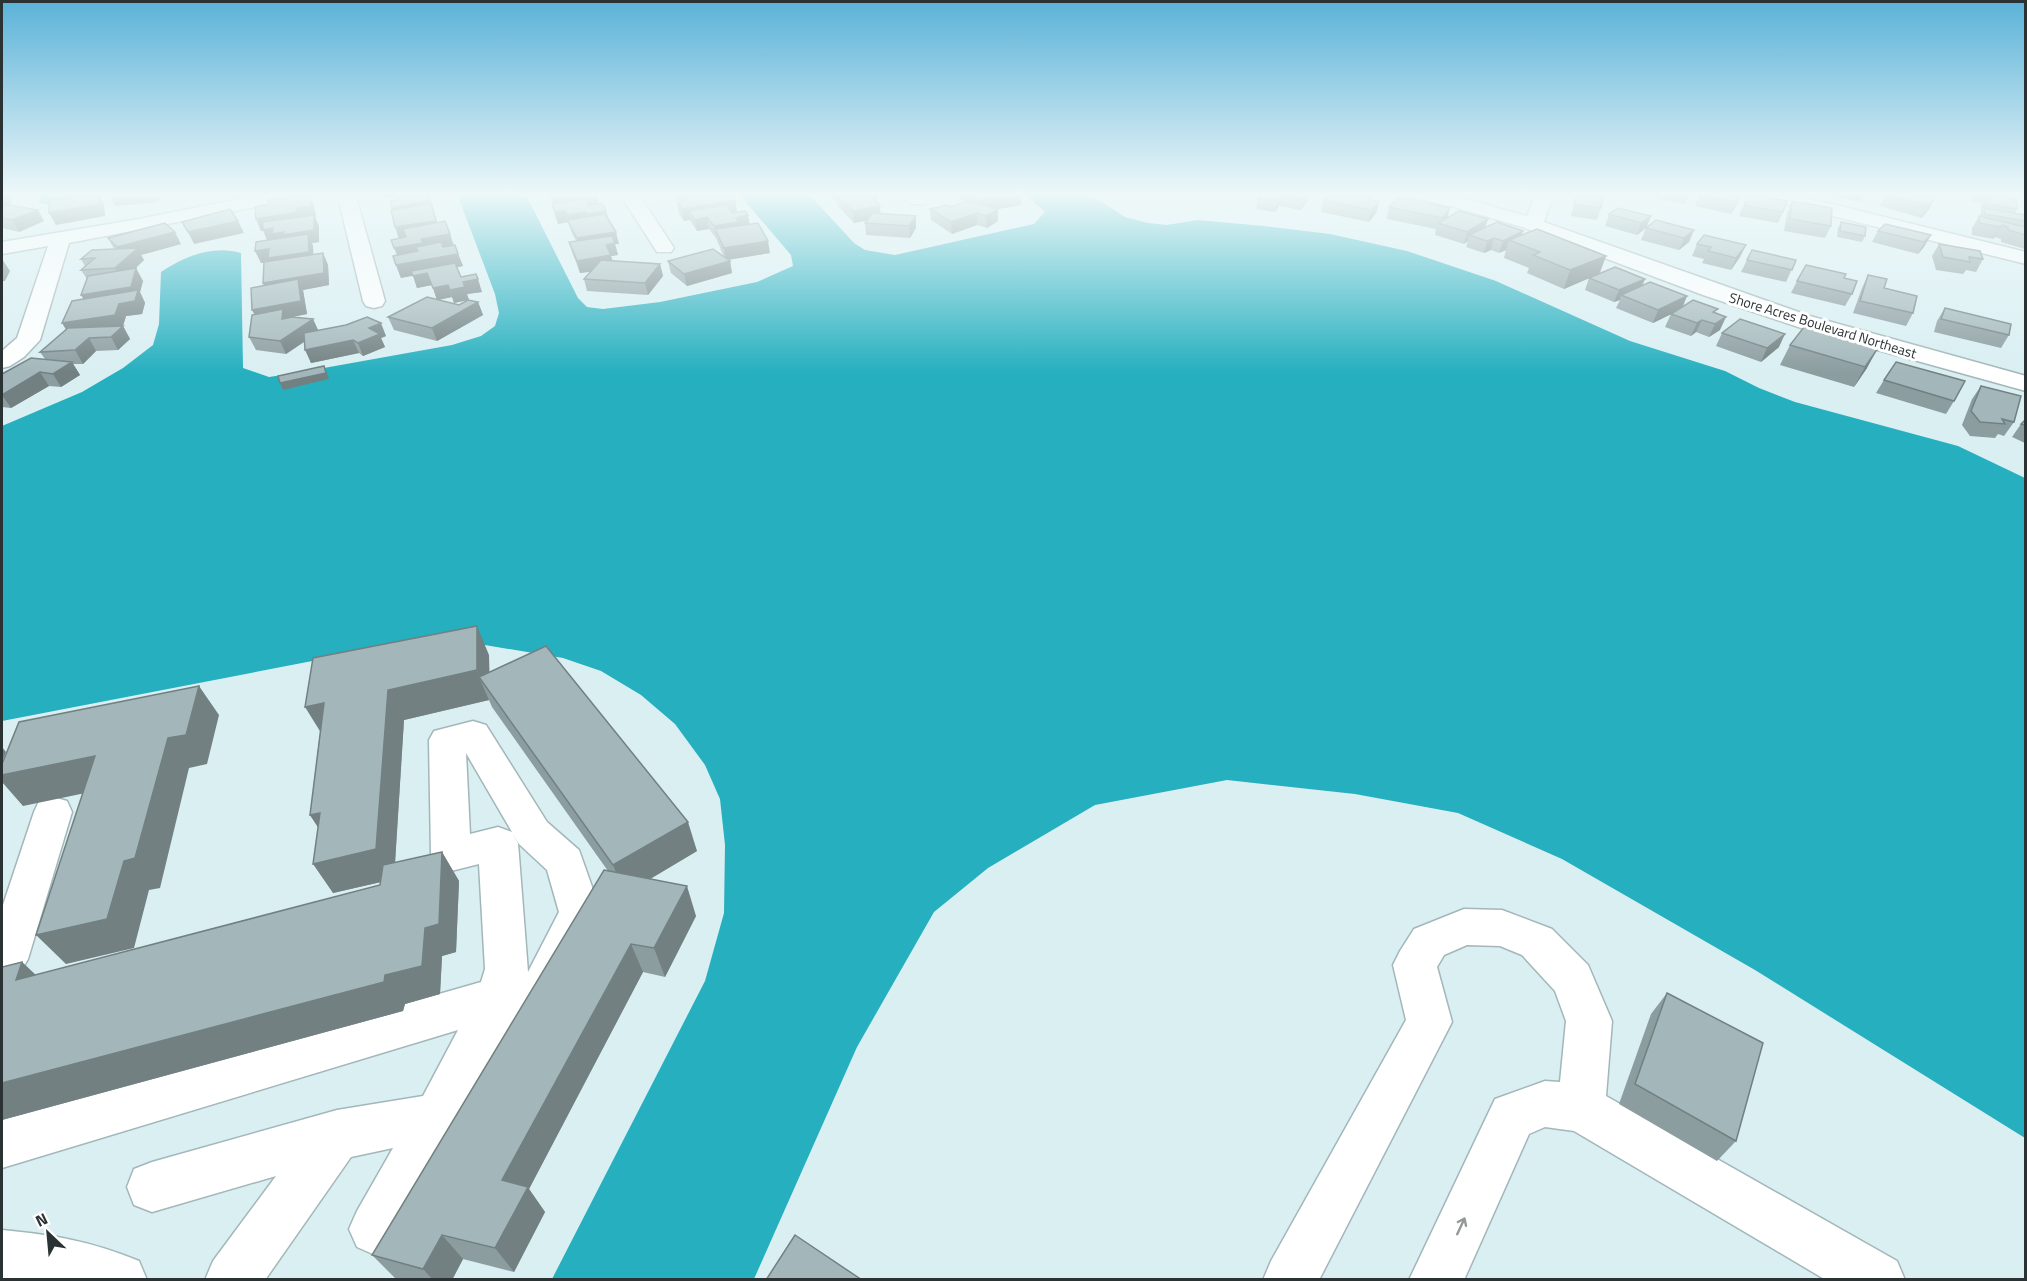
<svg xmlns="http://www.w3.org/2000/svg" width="2027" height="1281" viewBox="0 0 2027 1281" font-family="'Titillium Web',sans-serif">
	<rect width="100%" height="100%" fill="#d9eff2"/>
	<g fill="#25afbf">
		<path d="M39,193H107C94,204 55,207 39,203Z"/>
		<path d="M461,193H525L578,298L587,307L603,309L660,302L757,282L793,266L791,255L738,193H808L854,243L865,250L895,255L1034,224L1045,212L1024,193H1088L1125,217L1148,223L1167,225L1197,220L1263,226L1330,234L1407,251L1496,281L1630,341L1725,371L1759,388L1795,402L1958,446L2025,478V1138L1755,970L1562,859L1458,813L1355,794L1227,780L1095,805L988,868L934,912L857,1047L754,1279H552L705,981L724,913L725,845L720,799L705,765L675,724L641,695L601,671L563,658L473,643L364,651L2,721V426L82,392L123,368L153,345L159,324L161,272C185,256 213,245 241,253L243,368L269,377L296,373L452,345L481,336L495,326L499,313L495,294L459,199Z"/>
	</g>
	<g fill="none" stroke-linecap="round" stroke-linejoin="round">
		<g stroke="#a3b7ba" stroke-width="3">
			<g id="minor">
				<polygon points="268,193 307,193 305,197 298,199 69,243 40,340 24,357 10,366 2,368 2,351 17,338 48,246 2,254 2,242 139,219"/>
				<polygon points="337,193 355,193 385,301 382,306 374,308 366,306 363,301"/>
				<polygon points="619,193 638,193 674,248 671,252 657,252"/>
				<polygon points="900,193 921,193 926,200 924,204 910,204"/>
				<polygon points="1407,193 1444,193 1527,216 1536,193 1554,193 1544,222 1810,316 2026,376 2026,391 1816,333 1703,295 1522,227 1451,206 1409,197"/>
				<polygon points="1754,193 1787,193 2026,252 2026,264 1756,197"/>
				<path d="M473,721L486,725L547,822L579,850L601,912L438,1257L419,1264L375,1255L357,1247L349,1229L357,1211L393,1148L351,1157L265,1280H205L213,1261L276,1176L152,1212L134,1205L127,1187L134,1169L152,1162L337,1110L423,1096L458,1030L2,1168V1119L481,982L485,969L479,864L451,871L437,866L431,855L429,740L434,731ZM466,753L512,832L498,827L470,834ZM512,833L519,844L547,870L559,912L528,972L518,843Z"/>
				<polygon points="53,797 67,801 72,812 28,959 17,978 2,983 2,908 34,812 39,801"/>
				<polygon points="1464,909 1502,910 1552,929 1588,965 1612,1021 1606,1096 1897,1261 1905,1280 1826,1280 1574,1131 1545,1127 1529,1134 1464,1280 1409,1280 1495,1099 1545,1081 1560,1082 1566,1021 1555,991 1522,955 1500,946 1467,945 1444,955 1437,967 1452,1022 1319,1280 1263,1280 1271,1261 1406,1020 1393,965 1400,951 1414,929"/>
				<path d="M2,1230C54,1235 91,1241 139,1261L147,1280H2Z"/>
			</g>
		</g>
		<use href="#minor" fill="#fff" fill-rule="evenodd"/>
	</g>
	<g fill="#8c9da0" fill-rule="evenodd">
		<polygon points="2,193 10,193 13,197 10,205 44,221 19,232 2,228"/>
		<path d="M381,193H429L437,223L450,234L453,245L458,254L463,266L457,267L461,277L482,292L467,294L469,300L478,302L483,315L437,341L394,330L388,317L437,300L432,285L417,288L413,275L401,278L396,265L399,238L392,208L399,200V197H382ZM452,297L454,303L467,300L459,305L439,300Z"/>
		<polygon points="548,193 596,193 599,204 606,211 608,218 619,244 615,244 618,255 611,256 613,261 660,264 663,276 648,295 587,291 584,279 590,272 580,273 573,254 569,242 576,241 571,231 568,222 558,224 555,216 552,204 553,204"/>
		<polygon points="673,193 729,193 735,200 737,212 732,212 750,224 770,253 728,260 730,261 732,273 687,286 671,273 668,261 724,257 716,238 709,229 697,231 691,222 690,220 684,221 679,214 677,202 684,201 683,199 678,200"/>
		<polygon points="828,193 875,193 880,214 916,228 910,238 866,235 865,223 867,220 854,223 838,206 837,202"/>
		<polygon points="957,193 1021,193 1021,205 998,209 998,221 987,228 977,225 952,234 931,220 930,209 950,207 964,202 958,197 958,194"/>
		<polygon points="1214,193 1230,193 1229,195"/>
		<polygon points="1261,193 1309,193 1308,200 1301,210 1279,206 1275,212 1256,209 1258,198"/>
		<polygon points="1373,193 1371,200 1379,202 1376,213 1369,222 1321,212 1323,200 1350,196"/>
		<polygon points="1496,193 1519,193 1513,198"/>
		<polygon points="1577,193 1601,208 1597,220 1571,216"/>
		<polygon points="1656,193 1690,193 1685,204 1654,198"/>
		<polygon points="1742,193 1738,203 1731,214 1695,206 1699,195"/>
		<polygon points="1826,193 1865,193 1861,202 1826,195"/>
		<polygon points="1879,193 1923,193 1936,196 1930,208 1922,218 1880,206 1886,195"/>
		<polygon points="1971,193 2005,197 2017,209 2015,213 2025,215 2025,249 2001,242 2001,239 1995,237 1993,239 1972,235 1972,228 1981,213 1981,206 1983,203 1972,202"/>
		<polygon points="1748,194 1783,212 1778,223 1739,216"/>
		<polygon points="1792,201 1831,226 1825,238 1784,231 1787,213"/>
		<polygon points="314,205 316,217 315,217 319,226 319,242 312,243 313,246 313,254 323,253 328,265 329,285 303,290 307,314 293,317 313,319 318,331 386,336 381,338 385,347 363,356 359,353 311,363 305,341 286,354 256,350 249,337 254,314 264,286 263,283 264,263 261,263 267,240 263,230 261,231 256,219"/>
		<polygon points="1389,207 1448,217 1488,219 1485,227 1522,235 1606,256 1600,273 1645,279 1642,286 1682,307 1716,313 1720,330 1709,337 1696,332 1691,336 1665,327 1671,314 1653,323 1616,308 1620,300 1614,302 1585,290 1589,278 1564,289 1527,273 1529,268 1504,258 1506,250 1499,253 1491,250 1484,253 1466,247 1468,241 1464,244 1435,235 1436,229 1387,219"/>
		<polygon points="1609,214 1651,216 1646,228 1637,235 1605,226"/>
		<polygon points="1841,222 1865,236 1862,242 1837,237 1838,228"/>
		<polygon points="1646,228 1694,230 1689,242 1679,250 1641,240"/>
		<polygon points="1878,231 1931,235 1924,247 1918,254 1872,242"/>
		<polygon points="108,238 181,244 141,255 144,260 135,269 143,281 140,292 145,303 142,314 126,316 123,326 130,339 118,350 96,351 83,364 73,364 80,375 61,387 49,386 11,408 2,407 2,374 45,359 40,352 66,329 84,299 87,279 81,270 85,266 81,259 114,249"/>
		<polygon points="1697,244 1746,245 1740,257 1731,270 1702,263 1704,259 1692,256"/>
		<polygon points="1939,244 1983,259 1976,272 1966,270 1963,274 1936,270 1932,256"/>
		<polygon points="1747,260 1796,260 1786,282 1741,272"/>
		<polygon points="1868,275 1913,313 1906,326 1853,313 1862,288"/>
		<polygon points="1844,278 1852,294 1845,306 1791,293 1797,281"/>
		<polygon points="1945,308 2009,335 2001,348 1934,332 1937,321"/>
		<polygon points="1722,333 1779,347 1761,362 1716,346"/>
		<polygon points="1790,345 1867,368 1854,387 1780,365"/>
		<polygon points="1884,380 1954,401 1946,414 1876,393"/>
		<polygon points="1981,386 2014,422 2004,436 1998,434 1995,438 1970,436 1962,425 1972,399"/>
		<polygon points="2025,420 2025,443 2012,437 2021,424"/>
		<polygon points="489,655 489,672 697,851 650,879 696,916 665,977 643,972 529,1189 545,1212 514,1272 463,1259 452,1280 398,1280 396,1279 372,1255 608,871 492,707 489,700 404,720 395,863 442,852 459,881 456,952 442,956 440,994 405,1004 403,1011 2,1120 22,962 35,975 380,885 381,882 333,893 318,827 310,815 320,732"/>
		<polygon points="1667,993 1736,1141 1717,1161 1619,1104 1651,1014"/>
	</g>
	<g fill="#728082">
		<polygon points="3,193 10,193 13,197 6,215 2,215 2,197"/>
		<polygon points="98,193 104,204 105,216 56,225 49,213"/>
		<polygon points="119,193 164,193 158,202 115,206 109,194"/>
		<polygon points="429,193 440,232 399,239 395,227 396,219 392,208"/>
		<polygon points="560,193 563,204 554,206 551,194"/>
		<polygon points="594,193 596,193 599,204 566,210 563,199"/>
		<polygon points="677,193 682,193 683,199 678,200"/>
		<polygon points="837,193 873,193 877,195 878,207 880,206 881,218 854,223 853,211 838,196"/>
		<polygon points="1021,193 1021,205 998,209 998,221 987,228 986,216 979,213 979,201"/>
		<polygon points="1306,193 1309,193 1308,200 1301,210 1303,198"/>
		<polygon points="1373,193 1370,204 1367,199"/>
		<polygon points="1742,193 1738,203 1731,214 1736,202"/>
		<polygon points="309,194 314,205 316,217 315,217 319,226 319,242 312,243 313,246 314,264 270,262 261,263 255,251 268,242 263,230 261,231 256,219 297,208"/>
		<polygon points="1281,195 1279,206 1275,212 1277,201"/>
		<polygon points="1936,196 1930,208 1922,218 1928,206"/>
		<polygon points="735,200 737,212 694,219 689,211 690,220 684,221 682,209"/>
		<polygon points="1379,202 1376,213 1369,222 1371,210"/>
		<polygon points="1450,208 1447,220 1440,224 1442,218"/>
		<polygon points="38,210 44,221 19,232 12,220"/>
		<polygon points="565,211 568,222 558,224 555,212"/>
		<polygon points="606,211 609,222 590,226 587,214"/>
		<polygon points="586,212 589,224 571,227 567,215"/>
		<polygon points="977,213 977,225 952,234 951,222"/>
		<polygon points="748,215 750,227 715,229 716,238 714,226 736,218"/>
		<polygon points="916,216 916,228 910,238 909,226"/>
		<polygon points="1651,216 1646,228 1637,235 1641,223"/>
		<polygon points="707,217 709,229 697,231 695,220"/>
		<polygon points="1488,219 1484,231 1469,235 1468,241 1464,244 1467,232"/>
		<polygon points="238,221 244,233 194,244 188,232"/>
		<polygon points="2002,225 1995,237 1993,239 2000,227"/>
		<polygon points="1694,230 1689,242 1679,250 1684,238"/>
		<polygon points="1523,231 1520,243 1509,240 1506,250 1499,253 1503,241"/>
		<polygon points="175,232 181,244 141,255 144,260 122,280 115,268 124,259 117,247"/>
		<polygon points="616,232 619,244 615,244 618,255 611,256 614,268 580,273 577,261 580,250 577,238"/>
		<polygon points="450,234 454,246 399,260 394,248 421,239"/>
		<polygon points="1931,235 1924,247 1918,254 1924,242"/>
		<polygon points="1494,238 1491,250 1484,253 1487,241"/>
		<polygon points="768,241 770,253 726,260 724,248"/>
		<polygon points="1746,245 1740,257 1731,270 1736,258"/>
		<polygon points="323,253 328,265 329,285 303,290 307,314 259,323 252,310 269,296 263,283"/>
		<polygon points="458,254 463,266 401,278 396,265"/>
		<polygon points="1606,256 1599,274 1564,289 1570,270"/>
		<polygon points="2,259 10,271 5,281 2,281"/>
		<polygon points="730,261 732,273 687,286 684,274"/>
		<polygon points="660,264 663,276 648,295 645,283"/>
		<polygon points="136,268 143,281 140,292 145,303 142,314 126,316 123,326 130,339 118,350 111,337 70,336 62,323 119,304 89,308 81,295"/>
		<polygon points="427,273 432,285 417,288 413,276"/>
		<polygon points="478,279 482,292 467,294 469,300 454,303 450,290 463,282"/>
		<polygon points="1645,279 1640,291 1621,295 1620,300 1614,302 1619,290"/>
		<polygon points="448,285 452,297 437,300 433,288"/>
		<polygon points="1687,296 1682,309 1653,323 1658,310"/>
		<polygon points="478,302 483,315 437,341 432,328"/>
		<polygon points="1726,317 1720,330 1709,337 1715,324"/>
		<polygon points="313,319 319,332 286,354 280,341"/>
		<polygon points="1702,320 1696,332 1691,336 1697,323"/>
		<polygon points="381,323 386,336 381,338 385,347 363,356 358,343 369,328"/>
		<polygon points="1785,334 1779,347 1761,362 1767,348"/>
		<polygon points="89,338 96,351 83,364 75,350"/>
		<polygon points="353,340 359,353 311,363 305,350"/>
		<polygon points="1878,348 1867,368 1854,387 1865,367"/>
		<polygon points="72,362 80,375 61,387 53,374"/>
		<polygon points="324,366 329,379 283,390 280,383"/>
		<polygon points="40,372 49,386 11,408 2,395"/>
		<polygon points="477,626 489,655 490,692 482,682 477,670"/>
		<polygon points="477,670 482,682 479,677 489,700 404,720 394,879 333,893 313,864 388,690"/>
		<polygon points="199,686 219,715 207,764 189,768 160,888 149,890 134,948 66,964 36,935 124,861 168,738"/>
		<polygon points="324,703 323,736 305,707"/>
		<polygon points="2,747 6,752 2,762"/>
		<polygon points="95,756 119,786 23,806 2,782 2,775"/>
		<polygon points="320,813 329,844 310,815"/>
		<polygon points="688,822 697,851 625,894 613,865"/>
		<polygon points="442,852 459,881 456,952 442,956 440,994 405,1004 403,1011 2,1120 2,1083 385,975 425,928"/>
		<polygon points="687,886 696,916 665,977 654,948"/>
		<polygon points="631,944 643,972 529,1189 545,1212 514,1272 495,1248 502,1180"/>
		<polygon points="22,962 52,990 16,980"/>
		<polygon points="442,1235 463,1259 452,1280 433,1280 423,1269"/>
	</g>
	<g fill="#a3b7ba" stroke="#728082" stroke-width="1.5">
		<polygon points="95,193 98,193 99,204 49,213 49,201"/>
		<polygon points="398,193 428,193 430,200 392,208 391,201 399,200"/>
		<polygon points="560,193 594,193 563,199"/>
		<polygon points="682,193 729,193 735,200 682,209 677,202 687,200"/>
		<polygon points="844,193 875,193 877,195 869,196 880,206 853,211 837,195"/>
		<polygon points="968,193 1019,193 979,201"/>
		<polygon points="1261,193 1306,193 1303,198 1281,195 1277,201 1258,198"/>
		<polygon points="1330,193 1339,193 1350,196 1352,193 1372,193 1367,199 1379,202 1371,210 1323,200"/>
		<polygon points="1577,193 1603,197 1601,208 1574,204"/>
		<polygon points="1700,193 1742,193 1736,202 1699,195"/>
		<polygon points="1887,193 1923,193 1936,196 1928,206 1886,194"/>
		<polygon points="1975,193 2004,193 2005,197 1988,194 1986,197 1976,196"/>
		<polygon points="309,194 311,206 297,208 298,212 256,219 255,207 269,204 268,200"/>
		<polygon points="1748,194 1787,201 1783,212 1744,205"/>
		<polygon points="1988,194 2017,199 2017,209 1987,204"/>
		<polygon points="1399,197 1450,208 1442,218 1389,207"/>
		<polygon points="586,199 589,206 602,203 606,211 587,214 586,212 567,215 565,211 555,212 552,204"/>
		<polygon points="967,201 998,209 986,216 977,213 951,222 930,209 947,205 950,207"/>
		<polygon points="1792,201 1832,208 1831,226 1790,219"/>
		<polygon points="431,204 436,221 395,227 391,210"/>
		<polygon points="8,205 38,210 12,220 2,218 2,207"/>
		<polygon points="726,205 732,213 745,211 748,215 736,218 739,222 714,226 707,217 695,220 689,211"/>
		<polygon points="1618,208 1651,216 1641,223 1609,214"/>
		<polygon points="1984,208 2025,215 2025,221 1985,214"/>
		<polygon points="230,209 238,221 188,232 182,222"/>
		<polygon points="1459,211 1488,219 1467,232 1438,223"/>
		<polygon points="872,213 916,216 909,226 865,223"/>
		<polygon points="605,214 616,232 577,238 567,220"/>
		<polygon points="314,215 314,230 283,235 284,232 272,234 273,228 263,230 263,222"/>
		<polygon points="1979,216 2025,227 2025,235 2008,230 2008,227 2002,225 2000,227 1979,223"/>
		<polygon points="1656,220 1694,230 1684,238 1646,228"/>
		<polygon points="445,221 450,234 421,239 423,243 394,248 391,240 406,237 403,229"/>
		<polygon points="1497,222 1523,231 1503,241 1494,238 1487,241 1469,235"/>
		<polygon points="1841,222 1866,227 1865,236 1840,231"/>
		<polygon points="165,223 175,232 117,247 108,238"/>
		<polygon points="758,223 768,241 724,248 715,229"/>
		<polygon points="1885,224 1931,235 1924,242 1878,231"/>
		<polygon points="1537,229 1606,256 1570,270 1533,255 1540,252 1509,240"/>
		<polygon points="308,234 309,252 268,258 269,249 255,251 256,242"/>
		<polygon points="1704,235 1746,245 1736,258 1708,251 1711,247 1697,244"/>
		<polygon points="612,236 615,243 606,245 611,255 577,261 569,242"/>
		<polygon points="441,242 443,247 455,245 458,254 396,265 393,256 418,251 416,247"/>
		<polygon points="1939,244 1980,251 1983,259 1969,257 1970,262 1943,257"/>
		<polygon points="138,248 115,268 81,270 95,258 81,259 92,250"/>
		<polygon points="713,249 730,261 684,274 668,261"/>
		<polygon points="1752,250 1796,260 1792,270 1747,260"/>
		<polygon points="323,253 324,273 263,283 264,262"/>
		<polygon points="601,260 660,264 645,283 584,279"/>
		<polygon points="455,263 461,277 476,274 478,279 463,282 465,287 450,290 448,285 433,288 427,273 413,276 411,271"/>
		<polygon points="1806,265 1846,274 1844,278 1857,281 1852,294 1797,281"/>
		<polygon points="1615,267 1645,279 1619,290 1589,278"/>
		<polygon points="136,268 131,287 81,295 88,276"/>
		<polygon points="1868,275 1887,279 1884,288 1917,296 1913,313 1860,301"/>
		<polygon points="298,279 301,301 252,310 251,288"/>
		<polygon points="1650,282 1687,296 1658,310 1621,295"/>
		<polygon points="138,290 135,301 119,304 115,315 62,323 72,301"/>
		<polygon points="427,297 459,305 468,300 478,302 432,328 388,317"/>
		<polygon points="1693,300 1718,309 1713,312 1726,317 1715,324 1702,320 1697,323 1671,314"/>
		<polygon points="1945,308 2011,324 2009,335 1941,319"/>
		<polygon points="283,309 282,319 292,317 313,319 280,341 249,337 252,315"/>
		<polygon points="367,317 381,323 369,328 380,334 358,343 353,340 305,350 304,333 346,325"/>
		<polygon points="1740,319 1785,334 1767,348 1722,333"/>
		<polygon points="123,326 111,337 89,338 75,350 40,352 68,328"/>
		<polygon points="1804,327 1878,348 1865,367 1790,345"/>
		<polygon points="31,358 72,362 53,374 40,372 2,395 2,374"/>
		<polygon points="1896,362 1965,381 1954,401 1884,380"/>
		<polygon points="324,366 326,373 280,383 278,376"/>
		<polygon points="1981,386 2021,396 2014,422 2002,419 2005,424 1980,422 1971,411"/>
		<polygon points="2025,420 2025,425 2021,424"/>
		<polygon points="477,626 477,670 388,690 376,849 313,864 320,813 310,815 324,703 305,707 313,658"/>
		<polygon points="546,646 688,822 613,865 479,677"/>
		<polygon points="199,686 186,735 168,738 135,858 124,861 107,919 36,935 95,756 2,775 2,764 19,722"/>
		<polygon points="442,852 439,924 425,928 422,966 385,975 384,982 2,1083 2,967 22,962 16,980 380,885 383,865"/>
		<polygon points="604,870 687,886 654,948 631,944 502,1180 528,1187 495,1248 442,1235 423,1269 372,1255"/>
		<polygon points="1667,993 1763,1043 1736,1141 1635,1084"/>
		<polygon points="795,1235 862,1280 766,1280"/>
	</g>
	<defs><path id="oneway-shaft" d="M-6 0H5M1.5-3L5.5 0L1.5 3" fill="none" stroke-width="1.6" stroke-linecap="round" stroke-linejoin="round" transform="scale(1.5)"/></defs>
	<use stroke="#949899" href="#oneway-shaft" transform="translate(1461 1226) rotate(-65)"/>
	<linearGradient id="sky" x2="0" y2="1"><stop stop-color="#5ab2d8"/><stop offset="0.52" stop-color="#eef8f9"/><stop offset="1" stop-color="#eef8f9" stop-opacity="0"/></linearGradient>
	<rect width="2027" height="373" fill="url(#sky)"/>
	<g text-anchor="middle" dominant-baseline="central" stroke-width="6" stroke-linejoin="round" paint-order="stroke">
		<g font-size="14" fill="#2a3233" stroke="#fff">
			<text transform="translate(1823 325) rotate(17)">Shore Acres Boulevard Northeast</text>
		</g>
	</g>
	<rect width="2027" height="1281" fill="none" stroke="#2a3233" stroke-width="6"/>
	<g transform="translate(48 1233) rotate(334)" stroke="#ffffff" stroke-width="4.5" paint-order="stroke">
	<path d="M0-4.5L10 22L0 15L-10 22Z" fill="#2a3233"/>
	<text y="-9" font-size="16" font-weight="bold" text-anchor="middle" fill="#2a3233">N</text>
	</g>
</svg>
